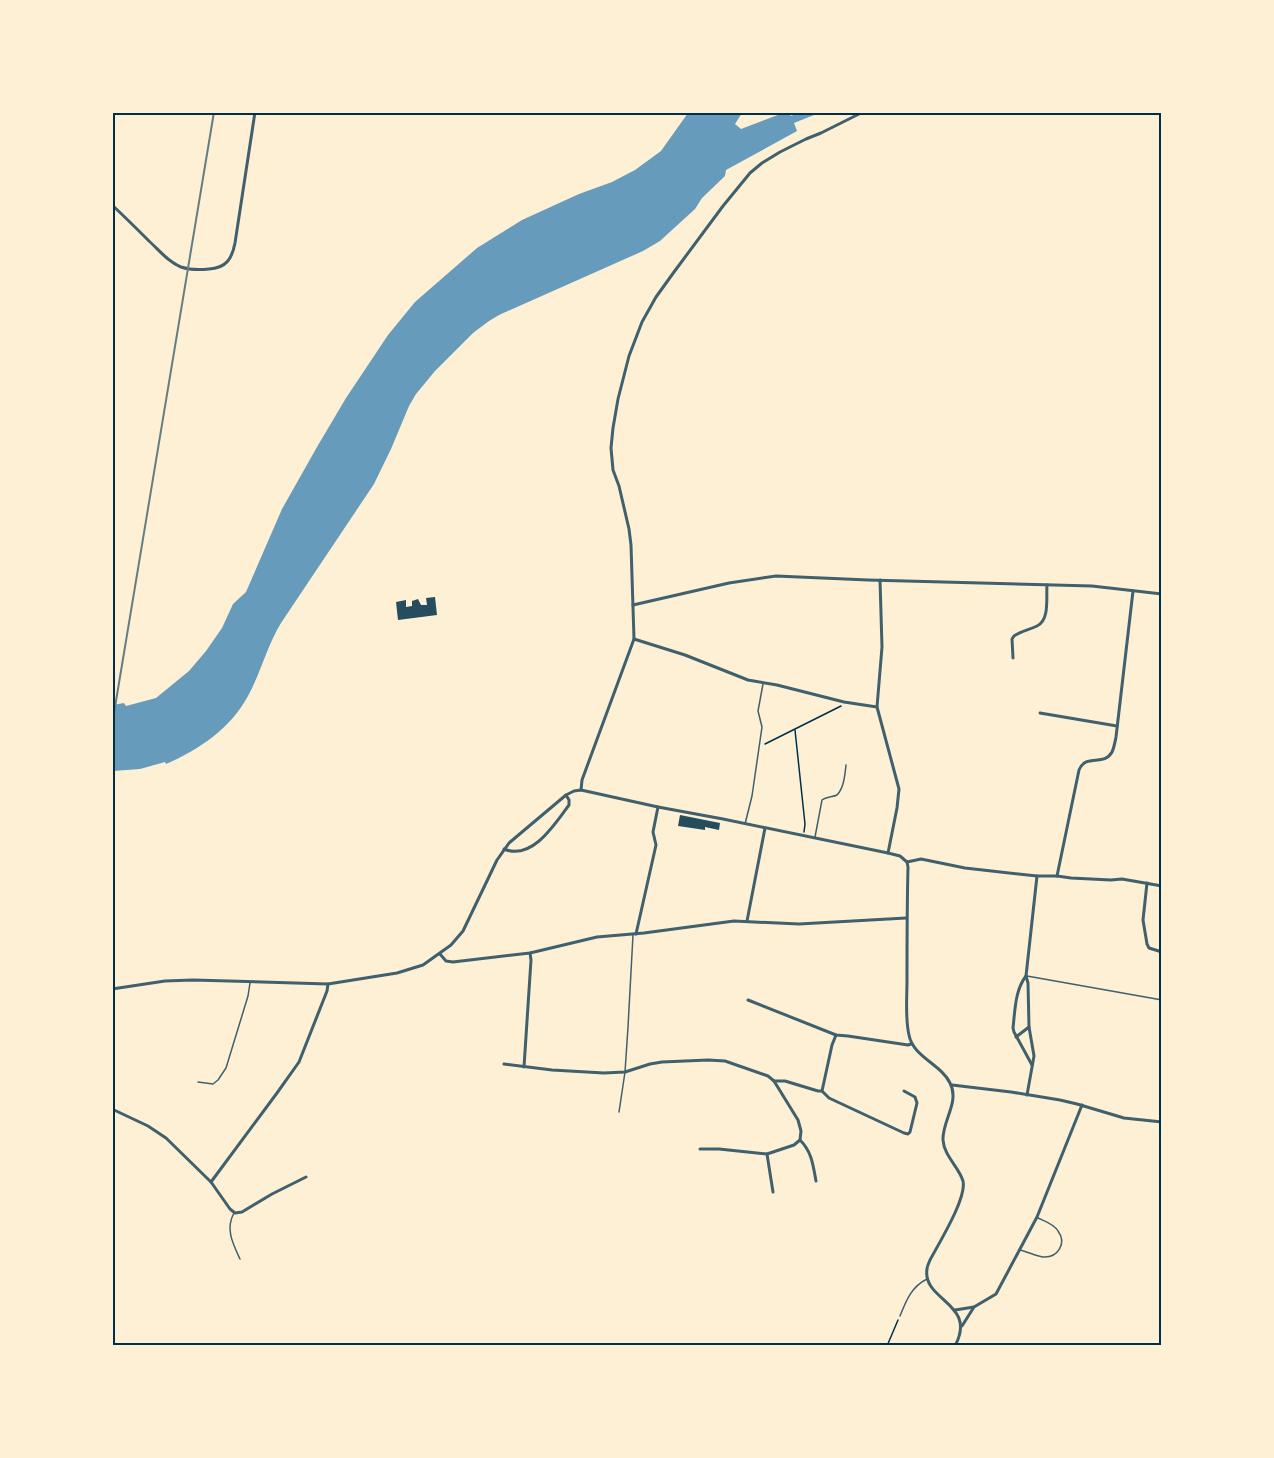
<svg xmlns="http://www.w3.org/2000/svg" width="1274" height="1458" viewBox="0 0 1274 1458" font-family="Overpass,sans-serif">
	<rect width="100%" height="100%" fill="#fdf0d5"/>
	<path fill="#669bbc" d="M688,113H742L735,124L741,129L783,113H789L791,116L798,113H819L794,123L797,131L726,170L725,176L702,198L695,209L660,241L643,251L499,315L489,321L473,333L435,371L416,394L409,406L391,449L374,484L281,623C267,646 261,672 248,696C230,729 200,749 166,764L165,762L140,769L113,771V705L124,703L126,706L156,698L189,671L206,651L222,628L233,604L246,592L282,509L317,447L346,398L388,335L415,302L477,248L522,220L579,194L612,182L635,170L661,151Z"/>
	<g fill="#264d5e">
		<polygon points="435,597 437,615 398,620 396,602 406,600 406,607 412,606 412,601 418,599 421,605 427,605 426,598"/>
		<polygon points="680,815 720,823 719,830 705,827 705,830 678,826"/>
	</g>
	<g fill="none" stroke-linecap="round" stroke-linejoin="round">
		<g stroke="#003049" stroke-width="1.5">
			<polyline points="795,730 805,824 804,832"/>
			<polyline points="765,744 841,706"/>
			<polyline points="887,1346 898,1320"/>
		</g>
		<g stroke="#3f606c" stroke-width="1.5">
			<polyline points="745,824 752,796 762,727 758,711 763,684"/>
			<path d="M815,837L822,800C826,797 833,797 837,795C844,788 845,774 846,765"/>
			<polyline points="1027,976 1162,1000"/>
			<polyline points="198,1082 213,1084 218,1080 226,1068 248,996 250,983"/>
			<polyline points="619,1112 625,1072 628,1027 633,935"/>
			<path d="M234,1213C225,1229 233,1244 240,1259"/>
			<path d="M1020,1250C1028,1252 1036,1256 1043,1257C1058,1258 1067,1243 1058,1231C1054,1224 1044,1221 1038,1218"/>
			<path d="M900,1316C906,1301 911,1287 927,1279"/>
		</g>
		<g stroke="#3f606c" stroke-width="3">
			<path d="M112,205C125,217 137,229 149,241C159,250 168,262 181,267C190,270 200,270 209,269C226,268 232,259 235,243L255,112"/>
			<polyline points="880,580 882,647 877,707 899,789 897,808 888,853"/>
			<polyline points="633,605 729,583 776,576 868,580 1092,586 1162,594"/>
			<polyline points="634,639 685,655 748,680 777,685 844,702 877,707"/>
			<path d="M1013,658L1012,639L1014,636C1021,631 1029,630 1037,626C1050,620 1046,597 1047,585"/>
			<polyline points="1040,713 1117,726"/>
			<polyline points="581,790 582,780 634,639 631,545 629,529 619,486 613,470 611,448 613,428 618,399 629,356 642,322 656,297 674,272 723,206 750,173 762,163 780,152 806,139 821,133 863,112"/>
			<path d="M504,849C532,861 555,824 569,805V800L566,795"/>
			<path d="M907,862L908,867C907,905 907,943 907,981C907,998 905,1018 909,1035C913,1057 941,1064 950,1083C960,1102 942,1121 943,1140C944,1156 959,1167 963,1181C967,1198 939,1243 930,1260C929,1263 927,1266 927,1269C922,1301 978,1303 955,1346"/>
			<polyline points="907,862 921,859 965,868 1037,876 1057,876 1071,878 1111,880 1122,879 1162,886"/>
			<path d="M1057,876L1079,770C1086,753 1104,767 1112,752C1114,748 1115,742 1116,737L1133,591"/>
			<polyline points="1147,883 1143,920 1147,944 1149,948 1162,952"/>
			<polyline points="747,921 765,828"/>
			<polyline points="636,934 656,845 653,832 658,807"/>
			<polyline points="440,954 446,961 453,962 530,953 597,937 644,933 734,921 799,924 906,918"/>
			<path d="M1026,976C1015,990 1015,1011 1013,1028L1014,1032L1032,1065"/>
			<polyline points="112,989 165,981 193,980 328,984 397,973 423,965 451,945 463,931 497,860 509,843 566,795 574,791 581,790 658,807 723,819 888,853 900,856 907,862"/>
			<polyline points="748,1000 836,1035 848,1036 908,1045 911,1044"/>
			<polyline points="836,1035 832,1045 822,1091 829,1098 904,1133 908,1134 910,1132 917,1103 915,1097 904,1091"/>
			<polyline points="1016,1037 1029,1027"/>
			<path d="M504,1064L552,1070L604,1073L625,1072L650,1064L662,1062L708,1060L725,1061L768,1076L774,1081L798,1120L801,1131L800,1140C812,1152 813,1165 816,1181"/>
			<polyline points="524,1067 531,960 530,953"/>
			<polyline points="774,1081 785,1081 818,1091 822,1091"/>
			<polyline points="952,1085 1011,1092 1060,1100 1077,1104 1124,1118 1162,1122"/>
			<polyline points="1027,1095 1034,1056 1029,1027 1028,983 1026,976 1037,876"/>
			<polyline points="112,1109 148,1126 166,1138 211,1182 230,1209 235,1213 242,1212 272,1194 306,1177"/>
			<polyline points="700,1149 719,1149 767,1154 773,1192"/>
			<polyline points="767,1154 794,1145 800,1140"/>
			<polyline points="211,1182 277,1093 299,1062 327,991 328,984"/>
			<polyline points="955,1310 974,1307"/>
			<polyline points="962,1326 974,1307 996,1294 1037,1217 1082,1105"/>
		</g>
		<polyline stroke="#657d81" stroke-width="2" points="112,725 214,112"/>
	</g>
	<rect width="1274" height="1458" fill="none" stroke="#fdf0d5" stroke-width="228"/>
	<rect x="114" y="114" width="1046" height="1230" fill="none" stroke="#003049" stroke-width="2"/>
</svg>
